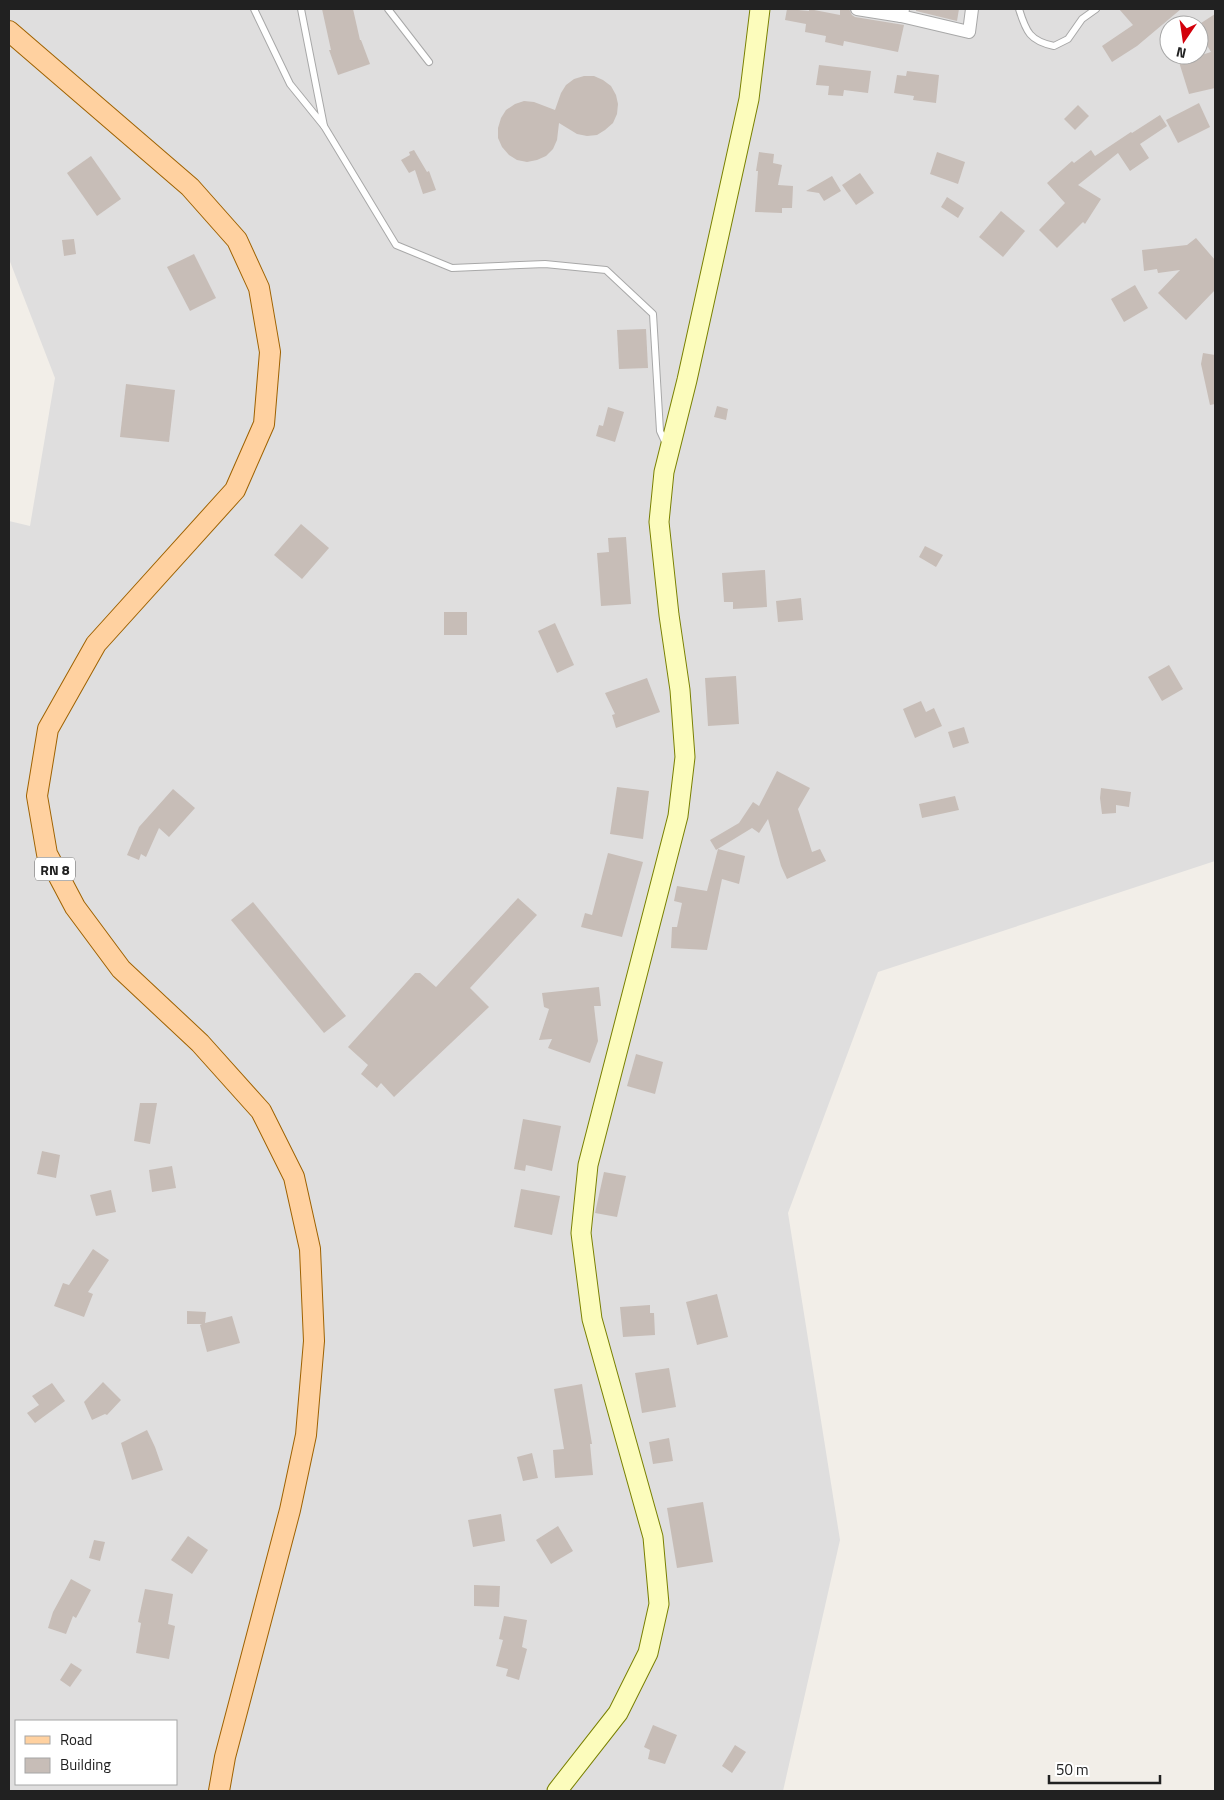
<svg xmlns="http://www.w3.org/2000/svg" width="1224" height="1800" viewBox="0 0 1224 1800" font-family="'Titillium Web',sans-serif">
	<rect width="100%" height="100%" fill="#f2eee8"/>
	<path fill="#dfdede" fill-rule="evenodd" d="M9,9H1215V861L878,972L788,1213L840,1540L783,1791H9V521L30,526L55,378L9,259ZM1169,25H1199V55H1169ZM16,1721H176V1784H16Z"/>
	<g fill="#c7bdb7">
		<polygon points="322,9 353,9 360,40 361,40 370,64 338,75 329,50 331,50"/>
		<polygon points="787,9 809,11 809,9 840,15 840,9 849,9 852,15 855,17 904,25 898,52 844,41 843,46 825,42 826,36 805,32 806,24 785,20"/>
		<polygon points="916,9 959,9 957,21 916,11"/>
		<polygon points="1119,9 1181,9 1137,46 1112,62 1102,46 1133,25"/>
		<polygon points="1215,14 1215,88 1189,94 1179,62 1211,52 1199,32 1199,25 1198,25"/>
		<polygon points="819,65 871,71 868,93 844,90 843,96 828,95 829,86 816,85"/>
		<polygon points="907,71 939,75 936,103 913,100 914,96 894,93 897,75 906,76"/>
		<polygon points="584,76 594,76 603,80 611,86 616,95 618,104 617,114 613,123 605,130 597,135 587,136 577,134 559,123 557,140 553,149 546,156 537,160 527,162 517,160 509,155 502,147 498,138 498,128 501,118 506,110 515,104 524,101 534,102 555,110 561,93 566,85 574,79"/>
		<polygon points="1199,103 1210,127 1178,143 1166,120"/>
		<polygon points="1078,105 1089,116 1075,130 1064,119"/>
		<polygon points="1160,115 1167,126 1140,144 1149,158 1130,171 1118,153 1078,185 1101,199 1085,224 1083,222 1057,248 1039,230 1065,203 1047,183 1072,161 1074,163 1091,150 1095,156 1131,132 1132,133"/>
		<polygon points="414,150 427,172 429,171 436,190 423,194 415,170 409,173 401,160 410,155 409,152"/>
		<polygon points="759,152 774,154 773,163 782,165 778,185 793,186 792,208 782,208 782,213 755,212 758,171 756,171"/>
		<polygon points="937,152 965,162 958,184 930,174"/>
		<polygon points="91,156 121,199 97,216 67,173"/>
		<polygon points="860,173 874,193 856,205 842,185"/>
		<polygon points="832,176 841,191 824,201 819,193 806,191"/>
		<polygon points="947,197 964,208 958,218 941,207"/>
		<polygon points="1001,211 1025,231 1003,257 979,237"/>
		<polygon points="1196,238 1215,260 1215,290 1186,320 1158,293 1180,270 1158,273 1157,269 1144,271 1142,250 1187,245"/>
		<polygon points="74,239 76,254 64,256 62,240"/>
		<polygon points="194,254 216,298 190,311 167,267"/>
		<polygon points="1135,285 1148,308 1124,322 1111,299"/>
		<polygon points="646,329 648,368 619,369 617,330"/>
		<polygon points="1203,353 1215,355 1215,404 1210,405 1201,364"/>
		<polygon points="126,384 175,390 169,442 120,437"/>
		<polygon points="717,406 728,409 726,420 714,417"/>
		<polygon points="608,407 624,412 615,442 596,436 599,425 603,426"/>
		<polygon points="301,524 329,548 302,579 274,555"/>
		<polygon points="626,537 631,604 601,606 597,553 609,552 608,538"/>
		<polygon points="925,546 943,555 936,567 919,557"/>
		<polygon points="765,570 767,607 733,609 733,602 724,602 722,573"/>
		<polygon points="801,598 803,620 778,622 776,601"/>
		<rect x="444" y="612" width="23" height="23"/>
		<polygon points="555,623 574,665 557,673 538,631"/>
		<polygon points="1169,665 1183,689 1162,701 1148,677"/>
		<polygon points="736,676 739,724 708,726 705,678"/>
		<polygon points="647,678 660,712 616,728 612,715 615,714 605,693"/>
		<polygon points="921,701 926,712 934,708 942,726 915,738 903,709"/>
		<polygon points="964,727 969,743 953,748 948,732"/>
		<polygon points="777,771 810,788 798,809 812,852 820,849 826,861 787,879 781,866 768,819 759,833 752,828 716,850 710,840 739,823 753,802 759,806"/>
		<polygon points="617,787 649,791 643,839 610,834"/>
		<polygon points="1101,788 1131,792 1129,807 1116,805 1116,813 1102,814 1100,798"/>
		<polygon points="173,789 195,808 169,837 159,828 146,857 141,854 139,860 127,855 139,827"/>
		<polygon points="955,796 959,810 922,818 919,804"/>
		<polygon points="718,849 745,856 739,884 722,879 707,950 671,948 672,927 677,927 682,903 674,901 677,886 707,891"/>
		<polygon points="608,853 643,862 622,937 581,927 585,913 592,915"/>
		<polygon points="518,898 537,915 470,988 489,1007 394,1097 381,1083 377,1088 361,1074 368,1065 348,1047 415,973 420,973 436,987"/>
		<polygon points="253,902 346,1016 324,1033 231,920"/>
		<polygon points="599,987 601,1006 594,1006 598,1041 590,1063 548,1048 552,1039 539,1040 549,1009 544,1007 542,993"/>
		<polygon points="636,1054 663,1062 655,1094 627,1086"/>
		<polygon points="140,1103 157,1103 150,1144 134,1141"/>
		<polygon points="523,1119 561,1126 552,1171 526,1165 525,1171 514,1169"/>
		<polygon points="42,1151 60,1155 56,1178 37,1174"/>
		<polygon points="172,1166 176,1188 152,1192 149,1170"/>
		<polygon points="604,1172 626,1176 617,1217 595,1213"/>
		<polygon points="521,1189 560,1196 552,1235 514,1227"/>
		<polygon points="111,1190 116,1212 96,1216 90,1195"/>
		<polygon points="93,1249 109,1260 88,1292 93,1294 84,1317 54,1306 63,1283 69,1285"/>
		<polygon points="717,1294 728,1337 697,1345 686,1302"/>
		<polygon points="650,1305 650,1313 654,1313 655,1335 623,1337 620,1307"/>
		<polygon points="187,1311 206,1312 205,1323 232,1316 240,1343 207,1352 200,1325 202,1324 187,1324"/>
		<polygon points="669,1368 676,1407 642,1413 635,1373"/>
		<polygon points="103,1382 121,1400 107,1415 105,1414 92,1420 84,1402"/>
		<polygon points="52,1383 65,1401 35,1423 27,1413 39,1405 32,1396"/>
		<polygon points="582,1384 592,1444 590,1444 593,1475 555,1478 553,1450 564,1449 554,1389"/>
		<polygon points="147,1430 155,1447 163,1470 132,1480 121,1443"/>
		<polygon points="669,1438 673,1461 653,1464 649,1442"/>
		<polygon points="532,1453 538,1478 523,1481 517,1457"/>
		<polygon points="703,1502 713,1562 677,1568 667,1508"/>
		<polygon points="501,1514 505,1541 473,1547 468,1520"/>
		<polygon points="558,1526 573,1551 551,1564 536,1540"/>
		<polygon points="188,1536 208,1550 192,1574 171,1560"/>
		<polygon points="94,1540 105,1542 100,1561 89,1558"/>
		<polygon points="71,1579 91,1590 76,1618 73,1616 66,1634 48,1628 53,1612"/>
		<polygon points="474,1585 500,1586 499,1607 474,1606"/>
		<polygon points="145,1589 173,1594 168,1624 175,1626 169,1659 136,1653 141,1623 138,1622"/>
		<polygon points="504,1616 527,1620 522,1647 527,1649 519,1680 506,1676 508,1669 496,1666 503,1640 499,1639"/>
		<polygon points="71,1663 82,1670 70,1687 60,1680"/>
		<polygon points="653,1725 677,1735 665,1764 648,1759 650,1750 644,1747"/>
		<polygon points="735,1745 746,1752 732,1773 722,1766"/>
	</g>
	<g fill="none" stroke-linecap="round" stroke-linejoin="round">
		<g stroke="#a8a8a8" stroke-width="8">
			<g id="lane">
				<polyline points="254,9 290,84 324,126 301,9"/>
				<polyline points="388,9 429,62"/>
				<path d="M1019,9C1026,32 1030,41 1054,46L1068,39L1082,19L1096,9"/>
				<polyline points="324,126 396,245 452,268 545,264 606,270 653,314 660,431 666,444"/>
			</g>
		</g>
		<g stroke="#a8a8a8" stroke-width="14">
			<g id="street">
				<polyline points="857,9 901,16"/>
				<polyline points="903,9 901,16 969,32 972,9"/>
			</g>
		</g>
		<g stroke="#798000" stroke-width="21">
			<polyline id="secondary" points="557,1791 618,1713 648,1653 659,1604 653,1537 592,1319 581,1233 588,1165 678,816 685,757 680,690 669,615 659,522 664,472 687,380 749,99 760,9"/>
		</g>
		<g stroke="#9f6200" stroke-width="22">
			<polyline id="primary" points="9,31 190,187 237,240 259,288 270,352 264,424 235,490 96,644 48,729 37,796 47,854 75,907 121,969 200,1043 261,1111 294,1177 310,1249 314,1341 306,1435 290,1510 225,1757 219,1791"/>
		</g>
		<use href="#lane" stroke="#fff" stroke-width="6"/>
		<use href="#street" stroke="#fff" stroke-width="12"/>
		<use href="#secondary" stroke="#fcfcbc" stroke-width="19"/>
		<use href="#primary" stroke="#ffd1a0" stroke-width="20"/>
	</g>
	<g text-anchor="middle" dominant-baseline="central" stroke-width="4" stroke-linejoin="round" paint-order="stroke">
		<rect fill="#fff" stroke="#646464" stroke-width="1" x="35" y="857.5" width="40" height="23" rx="4"/>
		<g font-size="14" font-weight="bold" fill="#212121">
			<text x="55" y="869">RN 8</text>
		</g>
	</g>
	<rect width="1224" height="1800" fill="none" stroke="#212121" stroke-width="20"/>
	<rect x="15" y="1720" width="162" height="65" fill="#ffffff" stroke="#a6a6a6"/>
	<rect x="25" y="1736" width="25" height="8" fill="#ffd1a0" stroke="#a6a6a6"/>
	<text x="60" y="1745" font-size="15" fill="#212121">Road</text>
	<rect x="25" y="1758" width="25" height="15" fill="#c7bdb7" stroke="#a6a6a6"/>
	<text x="60" y="1770" font-size="15" fill="#212121">Building</text>
	<g transform="translate(1184 40) rotate(193)"><circle r="24" fill="#ffffff" stroke="#a6a6a6"/>
	<path d="M0-4L9 19L0 12L-9 19Z" fill="#d3000b"/>
	<text y="-8" font-size="14" font-weight="bold" text-anchor="middle" fill="#212121">N</text>
	</g>
	<path d="M1049 1775v8h111v-8" fill="none" stroke="#212121" stroke-width="2.5"/>
	<text x="1056" y="1775" font-size="15" fill="#212121" stroke="#ffffff" stroke-width="4" paint-order="stroke">50 m</text>
</svg>
